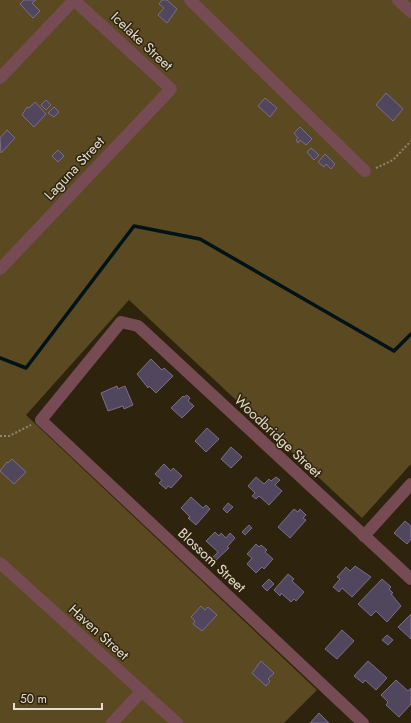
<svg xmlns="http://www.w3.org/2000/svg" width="411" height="723" viewBox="0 0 411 723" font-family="Jost,sans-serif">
	<rect width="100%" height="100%" fill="#2e230c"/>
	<polygon fill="#5b4922" points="0,0 411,0 411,464 362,518 129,300 26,415 317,690 284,723 0,723"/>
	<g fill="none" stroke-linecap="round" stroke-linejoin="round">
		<polyline stroke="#001318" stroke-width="3.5" points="0,358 26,368 134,226 200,239 394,351 411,334"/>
	</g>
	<g fill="#50465e" stroke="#7a6f89">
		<polygon points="24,0 36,0 32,3 40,11 33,18 20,4"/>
		<polygon points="162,0 167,0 177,9 167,23 158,15 164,8 159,4"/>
		<polygon points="386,93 403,109 393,121 376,105"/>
		<polygon points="265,98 277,108 270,117 258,106"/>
		<polygon points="46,100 51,105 46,110 41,105"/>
		<polygon points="35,102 46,114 34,127 22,115 27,107 29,108"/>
		<polygon points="54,107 59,112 54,117 48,113"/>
		<polygon points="300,127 312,139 306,145 300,140 298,143 296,140 298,138 294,133"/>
		<polygon points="7,130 15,138 1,153 0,138"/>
		<polygon points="311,148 319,155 314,160 307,152"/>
		<polygon points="58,150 64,156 58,162 52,156"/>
		<polygon points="325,154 335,164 331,169 326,164 324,167 318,162"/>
		<polygon points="151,359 162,370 164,368 173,376 156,393 149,386 148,388 137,374"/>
		<polygon points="117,386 118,389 125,386 133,405 124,409 123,406 108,411 101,393"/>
		<polygon points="187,395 190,398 188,401 194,406 182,418 171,408 183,396 184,397"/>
		<polygon points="207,428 219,439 206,452 195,441"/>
		<polygon points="231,447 242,457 231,468 221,459"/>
		<polygon points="12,459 26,472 14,484 0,471 7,462 8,463"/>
		<polygon points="164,464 171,471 173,468 182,476 171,488 168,486 166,489 159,483 162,480 155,474"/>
		<polygon points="256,477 264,484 269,479 271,481 276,477 280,480 275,485 282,491 269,505 259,496 256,499 252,496 255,493 248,486"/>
		<polygon points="191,497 203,508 206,505 210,509 196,525 188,518 190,517 181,508"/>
		<polygon points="228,503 233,507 227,513 223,509"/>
		<polygon points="294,509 298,512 300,509 306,515 303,518 306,520 290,538 278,527"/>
		<polygon points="405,521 411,526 411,539 407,544 394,533"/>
		<polygon points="249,525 252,528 245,535 242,532"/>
		<polygon points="215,532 219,536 221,533 226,538 230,533 235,538 227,547 229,548 214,562 211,559 218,552 206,541"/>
		<polygon points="256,544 259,547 261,545 267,550 265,552 273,559 264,569 262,567 256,573 247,564 252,558 247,554"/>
		<polygon points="355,566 371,577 352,597 342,588 339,592 333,587 340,579 337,577 346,567 350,571"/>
		<polygon points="288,574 294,579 292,581 304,592 296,601 294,599 291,602 281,593 280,596 274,590"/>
		<polygon points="269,579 274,584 267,591 262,586"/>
		<polygon points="382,579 391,587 389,589 393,593 391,594 401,606 387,622 376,611 371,616 358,604"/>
		<polygon points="201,606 205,610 208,607 217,615 202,631 193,624 195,621 191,617"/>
		<polygon points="411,614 411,639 398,627"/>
		<polygon points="342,630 354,641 337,659 325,649"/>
		<polygon points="387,635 393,640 388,645 382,640"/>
		<polygon points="261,661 274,673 268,679 270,681 266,686 252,673"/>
		<polygon points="368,661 387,678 376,690 365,680 363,683 354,676"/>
		<polygon points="396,680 408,691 411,688 411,704 399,717 386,705 388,702 381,695"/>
		<polygon points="319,713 329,723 310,723"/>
	</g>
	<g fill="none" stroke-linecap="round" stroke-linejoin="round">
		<g stroke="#8f8673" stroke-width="2" stroke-dasharray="2 2" stroke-linecap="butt">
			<polyline points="376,168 393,160 411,141"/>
			<polyline points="0,436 9,436 31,425"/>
		</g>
		<g stroke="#774b54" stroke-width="12">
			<polyline points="190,0 365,171"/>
			<polyline points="398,0 411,12"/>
			<polyline points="0,78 74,0"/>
			<polyline points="0,269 171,89 74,0"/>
			<polyline points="364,536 411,484"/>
			<polyline points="0,563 177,723"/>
			<polyline points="112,723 142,691"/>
			<polyline points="363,723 41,420 121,322 138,326 411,579"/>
		</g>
	</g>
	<g text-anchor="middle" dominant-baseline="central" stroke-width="3" stroke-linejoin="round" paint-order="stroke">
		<g font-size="14" fill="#e5ded0" stroke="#2e230c">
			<text transform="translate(142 41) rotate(43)">Icelake Street</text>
			<text transform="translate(74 168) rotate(-47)">Laguna Street</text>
			<text transform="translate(278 436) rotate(43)">Woodbridge Street</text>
			<text transform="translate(212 560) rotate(43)">Blossom Street</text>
			<text transform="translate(99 632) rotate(42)">Haven Street</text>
		</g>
	</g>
	<path d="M14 703v6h88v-6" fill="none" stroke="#e5ded0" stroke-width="2"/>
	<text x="20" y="703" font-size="12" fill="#e5ded0" stroke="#2e230c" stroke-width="3" paint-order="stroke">50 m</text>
</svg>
